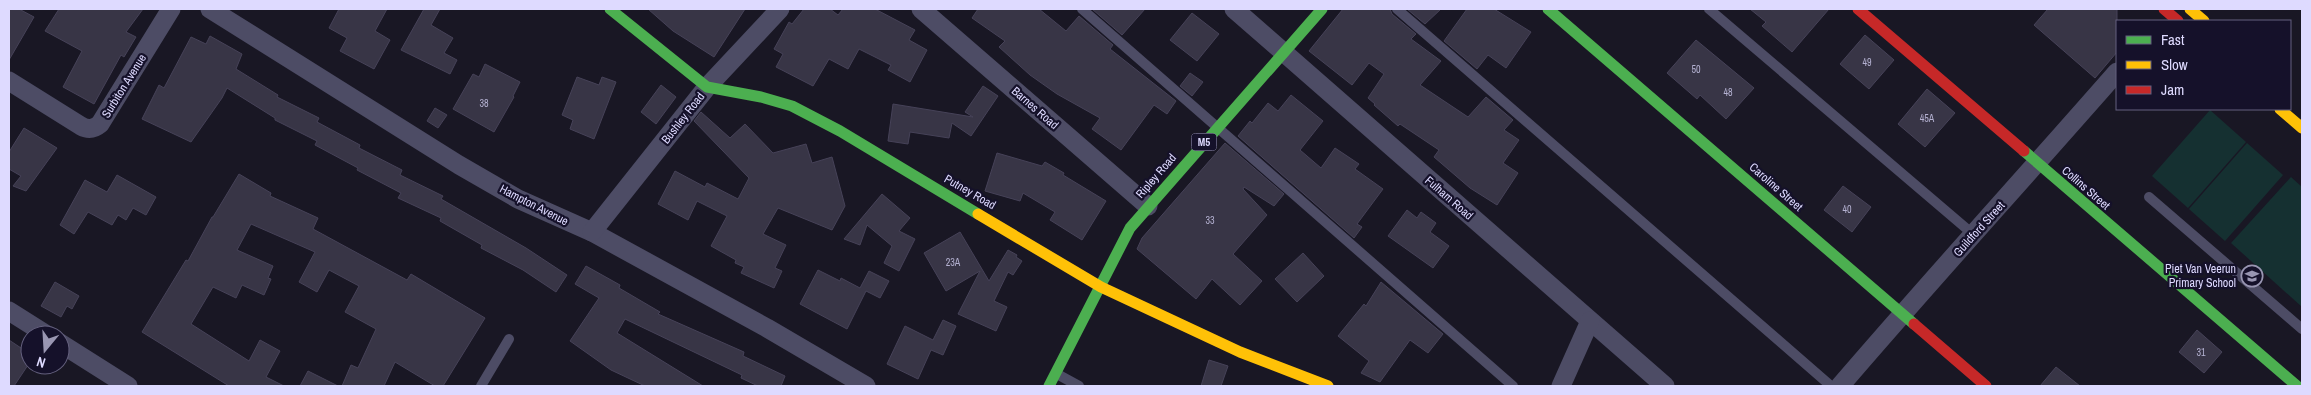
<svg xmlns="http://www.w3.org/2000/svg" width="2311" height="395" viewBox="0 0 2311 395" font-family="'Archivo Narrow',sans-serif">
	<rect width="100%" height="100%" fill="#191724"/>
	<g fill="#153031">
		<polygon points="2210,110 2246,142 2188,208 2152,176"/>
		<polygon points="2247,143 2283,175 2225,241 2189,209"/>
		<polygon points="2291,177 2302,187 2302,307 2231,243"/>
	</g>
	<g fill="#383546" stroke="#464258">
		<polygon points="9,9 19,9 34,17 9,60"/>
		<polygon points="59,9 143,9 126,32 136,37 124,57 121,55 94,104 63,87 82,51 45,31"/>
		<polygon points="339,9 387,9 375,31 390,40 374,69 340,51 347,38 329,28"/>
		<polygon points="424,9 440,9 431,25 453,38 444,53 457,60 450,74 401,50"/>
		<polygon points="648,9 745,9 714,57 673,31"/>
		<polygon points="804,9 830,9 838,15 843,9 875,9 915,30 909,40 927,50 910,82 888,70 891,65 859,49 848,69 829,59 813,86 776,67 783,54 774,49 789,22 792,24"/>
		<polygon points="978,9 1039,9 1066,31 1079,16 1113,45 1110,49 1176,101 1167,114 1154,105 1121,150 1092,129 1100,118 1057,94 1030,75 999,47 1005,41 972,18"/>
		<polygon points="1092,9 1145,9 1122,35"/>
		<polygon points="1343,9 1390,9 1392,14 1416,34 1411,39 1441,61 1420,85 1468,117 1486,97 1513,120 1504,130 1519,140 1503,163 1518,173 1497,205 1470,188 1434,157 1439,150 1400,124 1398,126 1374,105 1375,104 1368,98 1384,74 1369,63 1352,85 1309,51"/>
		<polygon points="1407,9 1441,9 1425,24"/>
		<polygon points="1467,9 1494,9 1531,32 1506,68 1488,55 1477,69 1444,41"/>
		<polygon points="1750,9 1829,9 1792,52 1762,26 1766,22"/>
		<polygon points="2048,9 2117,9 2117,52 2095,78 2034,25"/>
		<polygon points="1192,13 1219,34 1197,61 1170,40"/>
		<polygon points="1865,35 1894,60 1869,89 1840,64"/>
		<polygon points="210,36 242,54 236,69 278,95 277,97 319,118 317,122 360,145 359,148 402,170 400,175 443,196 441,199 526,248 567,275 556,292 523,270 481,248 482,245 440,221 441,218 398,198 401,193 357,170 358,168 315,145 317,141 275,120 275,118 227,88 222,98 191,142 142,119 159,85 164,88 191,37 206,44"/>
		<polygon points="1696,40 1754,88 1726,119 1700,95 1697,99 1667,73"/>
		<polygon points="485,64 520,82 513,96 514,97 494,132 453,109 473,74 479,77"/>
		<polygon points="1190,73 1203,82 1192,96 1180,86"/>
		<polygon points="577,77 599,85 602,77 616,82 594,139 570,129 573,120 562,115"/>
		<polygon points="661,85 676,97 656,124 641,112"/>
		<polygon points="983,86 998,96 971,136 952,123 949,138 910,132 908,144 888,141 893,104 973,117 965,112"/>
		<polygon points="1927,89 1955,113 1925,147 1898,124"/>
		<polygon points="1291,95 1323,121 1300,150 1321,168 1335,148 1359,164 1355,169 1383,189 1357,224 1362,227 1354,238 1238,136 1250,121 1252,123 1268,103 1278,111"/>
		<polygon points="435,108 447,115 438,128 427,121"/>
		<polygon points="701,112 730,138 745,124 773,153 806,144 812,163 832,157 845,206 832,230 778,208 763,234 786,245 775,268 782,271 774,288 741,273 744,267 735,263 736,260 711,246 727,216 697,201 688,220 658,204 675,171 705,187 707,183 738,199 749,178 694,121"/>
		<polygon points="24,128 57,148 26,191 13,186 21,176 9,169 9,152"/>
		<polygon points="1225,143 1284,194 1274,206 1244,187 1243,189 1267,215 1233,254 1262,281 1240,305 1212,279 1196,299 1137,249 1142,238"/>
		<polygon points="997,153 1042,166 1045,162 1064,173 1063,175 1106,201 1082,240 1050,220 1055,212 1023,193 1020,201 985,191"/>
		<polygon points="239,174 271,193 270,196 318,218 313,229 407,280 411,274 485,318 443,386 435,386 395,362 384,386 342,386 351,365 358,368 376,329 345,312 359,286 329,270 317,292 299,282 315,252 251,224 237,250 273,266 268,278 271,279 264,295 242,285 236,298 213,287 191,324 249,361 260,340 280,351 266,377 284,386 229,386 142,332 186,260 188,261 212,217 213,217"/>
		<polygon points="117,175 156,197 146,215 133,208 126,220 118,215 112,225 88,212 74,234 60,225 85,180 107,192"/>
		<polygon points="1843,186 1871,207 1852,232 1824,210"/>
		<polygon points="882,194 910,218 899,231 915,239 899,271 884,263 892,246 867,225 860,245 844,239"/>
		<polygon points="1407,210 1417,218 1421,212 1436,223 1430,232 1449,246 1433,268 1388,236"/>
		<polygon points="960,232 989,281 1008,250 1017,255 1016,257 1022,261 1013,275 1008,272 994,301 1007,307 996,331 958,314 980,271 946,291 924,253"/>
		<polygon points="1303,253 1324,276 1297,302 1275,279"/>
		<polygon points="586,266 620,285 619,288 660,312 658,314 744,352 743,356 785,376 781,386 758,386 741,378 742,375 625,319 617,333 703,386 645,386 611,370 570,341 599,298 575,284"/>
		<polygon points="818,270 840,281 841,278 860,288 869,271 889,281 880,298 866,291 847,329 800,304"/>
		<polygon points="55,282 79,296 72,309 67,306 61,317 41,306"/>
		<polygon points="1381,282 1443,334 1428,353 1410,340 1380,382 1361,373 1369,361 1338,336 1364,304 1366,306"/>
		<polygon points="943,320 956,326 943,355 931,350 918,379 887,364 905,326 933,340"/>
		<polygon points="2197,330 2222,352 2204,373 2179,352"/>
		<polygon points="9,340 30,354 30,362 14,386 9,386"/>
		<polygon points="1209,360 1228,366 1221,386 1201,386"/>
		<polygon points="2056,367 2080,386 2040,386"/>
		<polygon points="308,371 338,386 300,386"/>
	</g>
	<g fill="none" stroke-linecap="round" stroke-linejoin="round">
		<g stroke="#4d4c65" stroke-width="10">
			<polyline points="1082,9 1513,386"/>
			<polyline points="1397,9 1831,386"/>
			<polyline points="1709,9 1974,235"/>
			<polyline points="2149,197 2302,329"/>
			<polyline points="1057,374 1079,386"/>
			<polyline points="481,386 509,339"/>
		</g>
		<g stroke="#4d4c65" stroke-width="19">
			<polyline points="210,9 459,165 518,199 592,232 767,328 866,386"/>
			<polyline points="921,9 1148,206"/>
			<polyline points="1234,9 1665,386"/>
			<path d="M9,81L81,126C88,130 94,129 100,124L171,9"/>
			<polyline points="592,232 707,87 780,9"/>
			<polyline points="9,311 47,335"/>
			<polyline points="60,343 128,386"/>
			<polyline points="1561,386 1590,321"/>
			<path d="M1840,386C1931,280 2025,177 2117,72"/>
		</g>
		<g stroke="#4caf50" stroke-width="11">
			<polyline points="610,9 707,87 761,97 792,106 840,131 978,214"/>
			<polyline points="1548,9 1914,324"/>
			<polyline points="2024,151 2297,386"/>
			<polyline points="1049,386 1130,228 1322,9"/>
		</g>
		<g stroke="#ffc107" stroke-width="11">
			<polyline points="2190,9 2204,21"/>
			<polyline points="2280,109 2302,128"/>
			<polyline points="978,214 1101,287 1240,352 1328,386"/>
		</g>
		<g stroke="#c62828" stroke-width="11">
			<polyline points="1858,9 2024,151"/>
			<polyline points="2164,9 2178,21"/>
			<polyline points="1914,324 1986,386"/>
		</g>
	</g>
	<defs>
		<g id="school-ring" transform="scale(1.125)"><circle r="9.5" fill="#15112a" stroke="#9996b2" stroke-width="1.5"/><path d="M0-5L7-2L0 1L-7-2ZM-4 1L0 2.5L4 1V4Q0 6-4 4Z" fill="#9996b2"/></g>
	</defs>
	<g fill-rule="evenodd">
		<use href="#school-ring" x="2252" y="276"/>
	</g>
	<g text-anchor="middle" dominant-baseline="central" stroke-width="4.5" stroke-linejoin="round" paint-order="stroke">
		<g font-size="10" fill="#b4b1d1">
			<text x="1867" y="62">49</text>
			<text x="1696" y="69">50</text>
			<text x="1728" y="92">48</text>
			<text x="484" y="103">38</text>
			<text x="1927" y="118">45A</text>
			<text x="1847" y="209">40</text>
			<text x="1210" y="220">33</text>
			<text x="953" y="262">23A</text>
			<text x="2201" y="352">31</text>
		</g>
		<rect fill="#15112a" stroke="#a29ebf" stroke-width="1" x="1191.5" y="133.5" width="25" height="17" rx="4"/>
		<g font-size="11" font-weight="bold" fill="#dedaff">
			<text x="1204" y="142">M5</text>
		</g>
		<g font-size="12" fill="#dedaff" stroke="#15112a">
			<text transform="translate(124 86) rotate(-58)">Surbiton Avenue</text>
			<text transform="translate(1035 108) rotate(41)">Barnes Road</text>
			<text transform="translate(683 118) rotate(-52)">Bushley Road</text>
			<text transform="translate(1156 176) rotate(-49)">Ripley Road</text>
			<text transform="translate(1776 187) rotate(41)">Caroline Street</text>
			<text transform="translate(2086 188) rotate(41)">Collins Street</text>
			<text transform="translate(970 192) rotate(30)">Putney Road</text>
			<text transform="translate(1449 198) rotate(41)">Fulham Road</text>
			<text transform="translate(534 205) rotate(27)">Hampton Avenue</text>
			<text transform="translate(1979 229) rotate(-48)">Guildford Street</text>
		</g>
		<g font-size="12" fill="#dedaff" stroke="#15112a" text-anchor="end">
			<text x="2236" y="269">Piet Van Veerun<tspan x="2236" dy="14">Primary School</tspan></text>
		</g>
	</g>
	<rect width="2311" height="395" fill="none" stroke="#dedaff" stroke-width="20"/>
	<rect x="2116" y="20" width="175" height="90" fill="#15112a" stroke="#65617f"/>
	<rect x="2126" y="36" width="25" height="8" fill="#4caf50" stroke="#65617f"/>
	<text x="2161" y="45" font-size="15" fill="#dedaff">Fast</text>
	<rect x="2126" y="61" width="25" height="8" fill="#ffc107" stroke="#65617f"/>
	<text x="2161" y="70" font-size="15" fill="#dedaff">Slow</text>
	<rect x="2126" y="86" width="25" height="8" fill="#c62828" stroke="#65617f"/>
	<text x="2161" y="95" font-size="15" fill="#dedaff">Jam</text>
	<g transform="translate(45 350) rotate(198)"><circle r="24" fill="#15112a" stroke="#65617f"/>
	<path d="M0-4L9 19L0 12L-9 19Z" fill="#9996b2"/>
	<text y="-8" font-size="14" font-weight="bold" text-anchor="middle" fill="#dedaff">N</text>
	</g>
</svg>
